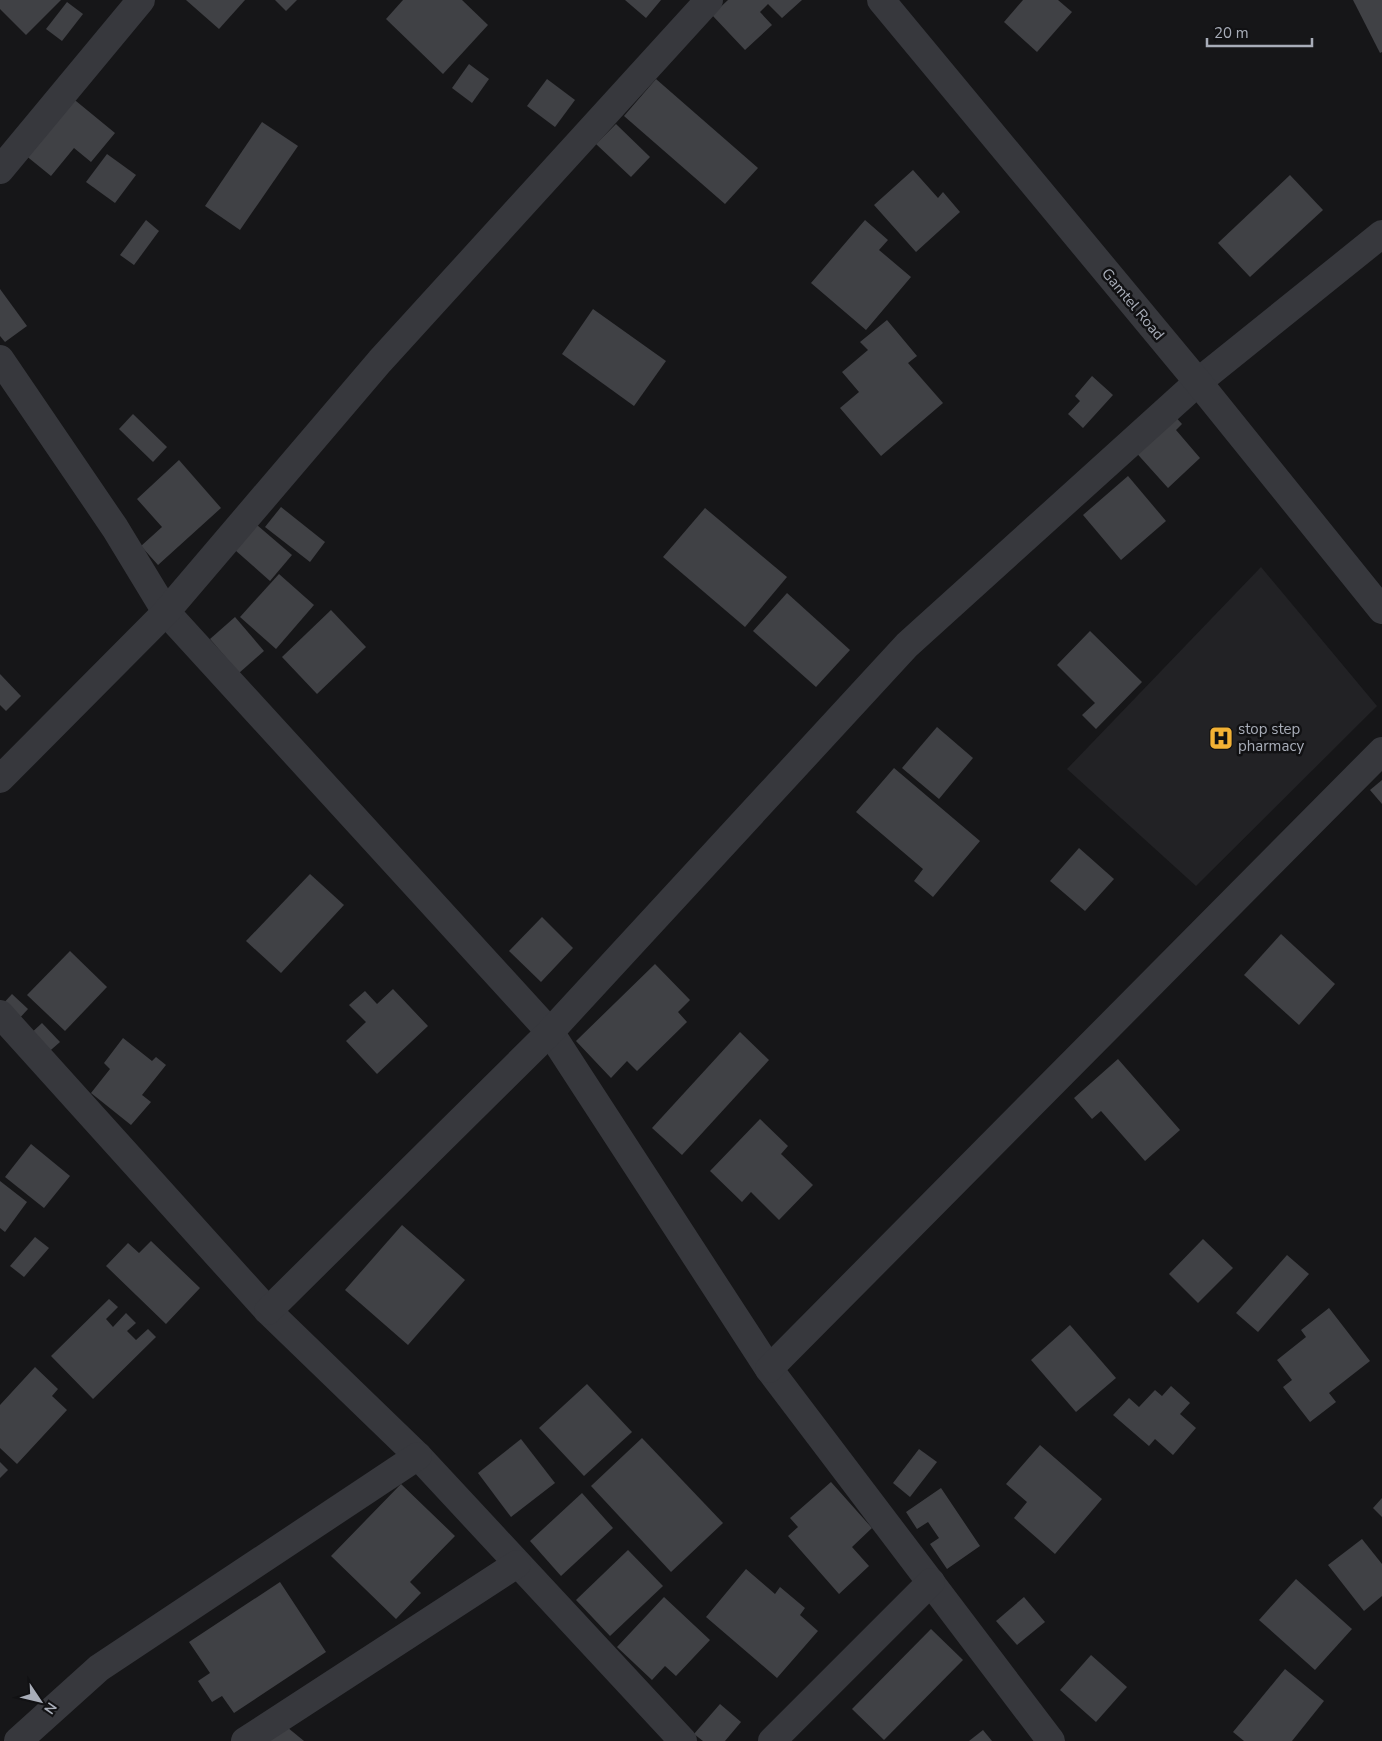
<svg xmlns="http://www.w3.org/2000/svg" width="1382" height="1741" viewBox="0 0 1382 1741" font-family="'Nunito Sans',sans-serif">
	<rect width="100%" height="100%" fill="#161618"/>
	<!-- built -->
	<polygon fill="#222225" points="1261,567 1377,706 1196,886 1067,769"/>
	<!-- building -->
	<g fill="#404145">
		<polygon points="0,0 61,0 26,35 0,9"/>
		<polygon points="186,0 245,0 219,29"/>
		<polygon points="275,0 297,0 286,11"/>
		<polygon points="403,0 462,0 488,25 443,74 386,19"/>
		<polygon points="625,0 661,0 646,18"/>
		<polygon points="728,0 802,0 782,18 768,4 760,12 772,25 745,50 712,15"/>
		<polygon points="1023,0 1058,0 1072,12 1037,52 1004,22"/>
		<polygon points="1353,0 1382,0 1382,52 1380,53"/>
		<polygon points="67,2 83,14 62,41 46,29"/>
		<polygon points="469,64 489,79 472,103 452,88"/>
		<polygon points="547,79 575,100 555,127 527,106"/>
		<polygon points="656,79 758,168 725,204 624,116"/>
		<polygon points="65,92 115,133 91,162 74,148 51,176 19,150"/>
		<polygon points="262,122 298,146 240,230 205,206"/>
		<polygon points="616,124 650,157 631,177 596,144"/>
		<polygon points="107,154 136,175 115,203 86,182"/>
		<polygon points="913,170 938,198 943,192 960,212 916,252 874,205"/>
		<polygon points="1290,175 1323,210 1250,277 1218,243"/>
		<polygon points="146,220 159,231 134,265 120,255"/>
		<polygon points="865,220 888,240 879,250 911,277 866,330 811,283"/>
		<polygon points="0,289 27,326 5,342 0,336"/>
		<polygon points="593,309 666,361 634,406 562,354"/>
		<polygon points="887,320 917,356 908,363 943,403 881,456 840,408 859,392 842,372 868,350 860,342"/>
		<polygon points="1092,376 1113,395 1083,428 1068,414 1080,401 1075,396"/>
		<polygon points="1171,412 1182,424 1176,430 1200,458 1168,488 1132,448"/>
		<polygon points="133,414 167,447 153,462 119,429"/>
		<polygon points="179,460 221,508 158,565 141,546 162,527 137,499"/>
		<polygon points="1128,476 1166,521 1121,560 1083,515"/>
		<polygon points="281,507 325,542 310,562 265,527"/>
		<polygon points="705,508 787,577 745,627 663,557"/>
		<polygon points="257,525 292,555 270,581 235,550"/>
		<polygon points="279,574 314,605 276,649 240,617"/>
		<polygon points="787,593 850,650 816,687 753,631"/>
		<polygon points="331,610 366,647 317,694 282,657"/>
		<polygon points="235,617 264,651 239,673 210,639"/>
		<polygon points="1090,631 1142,682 1096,729 1082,715 1095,703 1057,665"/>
		<polygon points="0,674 21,696 6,711 0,705"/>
		<polygon points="937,727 973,758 939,799 902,768"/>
		<polygon points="894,768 980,841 933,897 914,881 923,869 856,812"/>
		<polygon points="1382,780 1382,804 1370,790"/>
		<polygon points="1079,848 1114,879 1085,911 1050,881"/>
		<polygon points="310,874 344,905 281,973 246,941"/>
		<polygon points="542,917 573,948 541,982 509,951"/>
		<polygon points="1281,934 1335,984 1299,1025 1244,975"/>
		<polygon points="70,951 107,987 65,1031 27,995"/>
		<polygon points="655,964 690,1000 678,1012 687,1022 637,1071 627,1061 611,1078 576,1041"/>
		<polygon points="393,989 428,1026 377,1074 346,1041 366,1022 349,1005 365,991 377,1004"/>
		<polygon points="12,994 28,1009 17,1021 1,1006"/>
		<polygon points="42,1023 60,1042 44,1056 27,1037"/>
		<polygon points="740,1032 769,1060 682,1155 652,1128"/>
		<polygon points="123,1038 152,1061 156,1057 166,1065 142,1095 151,1102 131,1125 91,1093 110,1069 104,1063"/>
		<polygon points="1118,1059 1180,1130 1145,1161 1101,1111 1092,1119 1074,1098"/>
		<polygon points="760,1119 788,1146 781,1154 813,1185 779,1220 751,1192 742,1202 710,1171"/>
		<polygon points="31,1144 70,1176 44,1208 5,1177"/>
		<polygon points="0,1181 27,1202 5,1232 0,1228"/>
		<polygon points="402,1225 465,1280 408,1345 345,1290"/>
		<polygon points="35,1237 49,1248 24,1277 10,1266"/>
		<polygon points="1203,1239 1233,1268 1198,1303 1169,1274"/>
		<polygon points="151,1241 200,1288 166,1324 106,1266 128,1243 139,1253"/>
		<polygon points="1287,1255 1309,1274 1258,1332 1236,1313"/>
		<polygon points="109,1299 118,1307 106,1319 113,1327 126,1313 136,1323 127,1331 136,1340 148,1329 156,1337 93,1399 51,1356"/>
		<polygon points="1329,1308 1370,1361 1329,1393 1336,1402 1310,1422 1283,1387 1292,1380 1277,1360 1306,1337 1301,1330"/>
		<polygon points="1070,1325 1116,1378 1076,1412 1031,1360"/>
		<polygon points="35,1367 58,1389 52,1396 67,1410 17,1464 0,1448 0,1405"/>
		<polygon points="587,1384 632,1432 584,1476 539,1428"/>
		<polygon points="1171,1386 1190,1403 1180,1414 1196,1428 1173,1455 1155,1439 1149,1446 1113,1415 1129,1398 1139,1407 1155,1390 1162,1396"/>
		<polygon points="642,1438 723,1523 671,1572 591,1486"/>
		<polygon points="521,1439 555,1483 511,1517 478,1473"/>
		<polygon points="1040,1445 1102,1499 1055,1554 1014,1518 1027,1502 1006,1484"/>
		<polygon points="919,1449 937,1462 910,1497 893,1483"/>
		<polygon points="0,1462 8,1470 0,1478"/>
		<polygon points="831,1482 872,1528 852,1547 869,1566 839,1594 788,1536 798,1527 790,1518"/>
		<polygon points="401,1484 455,1536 410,1582 421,1593 396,1619 331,1556"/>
		<polygon points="941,1488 980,1546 947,1569 930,1544 939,1538 928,1522 917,1529 906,1512"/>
		<polygon points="582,1493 613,1528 561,1576 530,1541"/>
		<polygon points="1382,1498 1382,1517 1373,1508"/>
		<polygon points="1362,1539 1382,1564 1382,1596 1364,1611 1328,1565"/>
		<polygon points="628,1550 663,1586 610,1636 576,1600"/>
		<polygon points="746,1569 775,1594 780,1587 805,1608 800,1615 818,1631 777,1678 706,1617"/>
		<polygon points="1296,1579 1352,1629 1315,1670 1259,1620"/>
		<polygon points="280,1582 326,1652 234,1713 222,1696 212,1702 198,1681 210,1673 189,1642"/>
		<polygon points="664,1597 710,1640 676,1676 665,1666 652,1680 617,1647"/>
		<polygon points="1024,1597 1045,1622 1017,1645 996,1621"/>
		<polygon points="931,1629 963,1660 884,1740 852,1709"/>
		<polygon points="1091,1655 1127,1687 1096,1722 1060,1690"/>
		<polygon points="1285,1669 1324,1701 1292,1741 1244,1741 1233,1732"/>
		<polygon points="720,1704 741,1722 725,1741 703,1741 694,1734"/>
		<polygon points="282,1723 304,1741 267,1741"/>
		<polygon points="983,1730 992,1741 969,1741"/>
	</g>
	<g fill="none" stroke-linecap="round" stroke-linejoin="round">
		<!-- minor -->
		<g stroke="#37383d" stroke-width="28">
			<polyline points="0,170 141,0"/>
			<polyline points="0,359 115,528 166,612 550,1032 769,1369 1051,1741"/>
			<polyline points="0,779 166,612 380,361 709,0"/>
			<polyline points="0,1014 268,1311 418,1456 683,1741"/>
			<polyline points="268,1311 550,1032 907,645 1198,382 1382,234"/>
			<polyline points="769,1369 1382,751"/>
			<polyline points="18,1741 99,1668 418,1456"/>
			<polyline points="245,1741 517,1564"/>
			<polyline points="772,1741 931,1582"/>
		</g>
		<!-- tertiary -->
		<polyline stroke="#37383d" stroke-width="28" points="881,0 1198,382 1382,610"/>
	</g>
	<!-- icons -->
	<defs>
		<g id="hospital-square" transform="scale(1.25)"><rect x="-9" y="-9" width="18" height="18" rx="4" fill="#f2b134" stroke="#111113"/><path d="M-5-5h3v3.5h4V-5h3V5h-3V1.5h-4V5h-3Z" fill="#111"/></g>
	</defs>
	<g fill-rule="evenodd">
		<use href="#hospital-square" x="1221" y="738"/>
	</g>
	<g text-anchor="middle" stroke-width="5" stroke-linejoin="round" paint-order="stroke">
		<!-- street labels -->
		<g font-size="15" fill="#a8adb8" stroke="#111113">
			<text transform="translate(1133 304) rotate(50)" y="5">Gamtel Road</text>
		</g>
		<!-- poi labels -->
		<g font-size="15" fill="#a8adb8" stroke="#111113" text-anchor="start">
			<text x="1238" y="734">stop step<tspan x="1238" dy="17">pharmacy</tspan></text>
		</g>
	</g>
	<!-- north arrow -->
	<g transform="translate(40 1701) rotate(125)" stroke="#111113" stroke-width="4" paint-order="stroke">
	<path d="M0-4L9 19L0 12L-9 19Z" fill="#a8adb8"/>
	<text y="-8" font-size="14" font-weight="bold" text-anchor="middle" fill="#a8adb8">N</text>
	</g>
	<!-- scale -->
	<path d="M1207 38v8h105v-8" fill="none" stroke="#a8adb8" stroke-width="2.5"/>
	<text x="1214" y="38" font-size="15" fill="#a8adb8" stroke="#111113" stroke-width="4" paint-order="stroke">20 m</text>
</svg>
